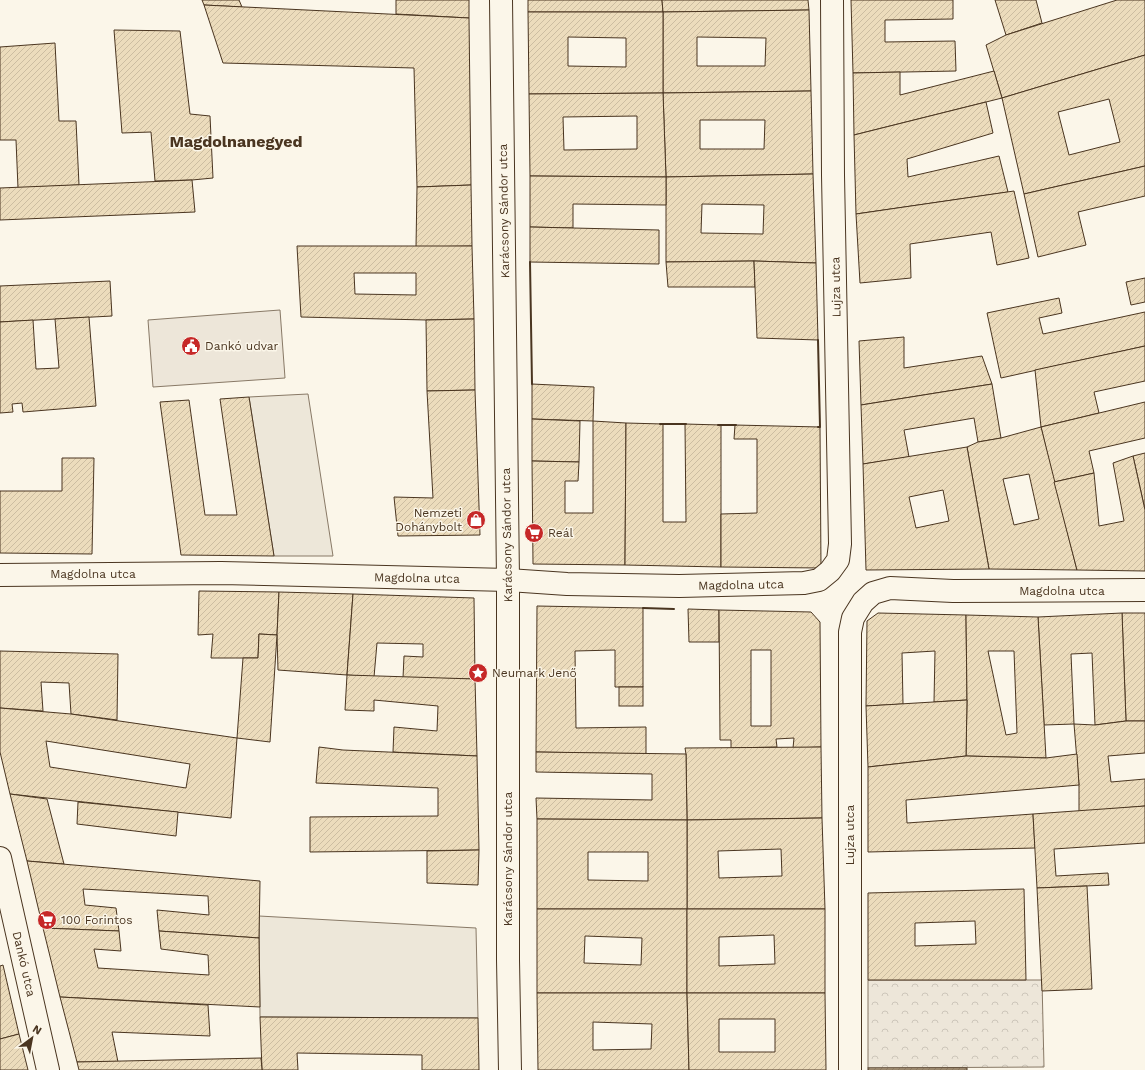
<svg xmlns="http://www.w3.org/2000/svg" width="1145" height="1070" viewBox="0 0 1145 1070" font-family="'Work Sans',sans-serif">
	<defs>
		<pattern id="park-crowns" width="20" height="18" patternUnits="userSpaceOnUse"><rect width="20" height="18" fill="#ede6d9"/><path d="M2 6a3 3 0 1 1 6 0M12 15a3 3 0 1 1 6 0" fill="none" stroke="#cdc6ba"/></pattern>
		<pattern id="building-hatch" width="6" height="6" patternUnits="userSpaceOnUse"><rect width="6" height="6" fill="#ecdcbc"/><path d="M-1 1l2-2M0 6l6-6M5 7l2-2" fill="none" stroke="#ccbda1"/></pattern>
	</defs>
	<rect width="100%" height="100%" fill="#fbf6e9"/>
	<!-- park -->
	<polygon fill="url(#park-crowns)" stroke="#887966" points="868,980 1042,980 1044,1067 868,1068"/>
	<!-- garden -->
	<polygon fill="#ede6d9" stroke="#887966" points="280,310 285,378 153,387 148,320"/>
	<!-- parking -->
	<g fill="#ede7d9" stroke="#887966">
		<polygon points="308,394 333,556 274,556 249,397"/>
		<polygon points="259,916 476,928 478,1018 260,1017"/>
	</g>
	<!-- building -->
	<g fill="url(#building-hatch)" stroke="#4a3520" fill-rule="evenodd">
		<polygon points="202,0 239,0 242,7 204,5"/>
		<polygon points="396,0 469,0 469,18 396,14"/>
		<polygon points="528,0 662,0 663,12 528,12"/>
		<polygon points="662,0 808,0 809,10 663,12"/>
		<polygon points="851,0 953,0 953,19 885,20 885,42 955,41 956,71 853,73"/>
		<polygon points="995,0 1036,0 1042,23 1006,35"/>
		<polygon points="1117,0 1145,0 1145,55 1002,98 986,45 1006,35"/>
		<polygon points="204,5 469,18 471,185 417,187 414,68 223,63"/>
		<path d="M809,10l2,81 -148,2v-81zM697,37l69,1 -1,28h-68z"/>
		<path d="M528,12h135v81l-134,1zM568,37l58,1v29l-58,-1z"/>
		<polygon points="114,30 180,31 190,114 210,116 213,178 192,180 155,181 151,132 122,133"/>
		<polygon points="55,43 59,121 76,121 79,185 18,188 16,140 0,140 0,47"/>
		<path d="M1145,55v111l-121,28 -22,-96zM1109,99l11,43 -51,13 -11,-43z"/>
		<polygon points="994,71 1002,98 854,135 853,73 900,72 900,95"/>
		<path d="M811,91l2,83 -147,3 -3,-84zM700,120h65l-1,29h-64z"/>
		<path d="M663,93l3,84 -136,-1 -1,-82zM637,116v33l-73,1 -1,-33z"/>
		<polygon points="986,102 993,133 907,159 908,177 999,156 1008,192 856,214 854,135"/>
		<polygon points="1145,166 1145,196 1078,212 1086,245 1038,257 1024,194"/>
		<path d="M813,174l3,89 -62,-2 -88,1v-85zM702,204l62,1 -1,29 -62,-1z"/>
		<polygon points="530,176 666,177 666,205 573,204 573,228 530,227"/>
		<polygon points="192,180 195,212 0,220 0,188"/>
		<polygon points="471,185 472,246 416,247 417,187"/>
		<polygon points="1014,191 1029,258 997,265 991,232 910,244 911,278 860,283 856,214"/>
		<polygon points="530,227 659,230 659,264 530,262"/>
		<path d="M297,246h175l2,73 -48,1 -125,-3zM354,273h62v22l-61,-1z"/>
		<polygon points="754,261 755,287 668,287 666,262"/>
		<polygon points="754,261 816,263 818,340 757,338"/>
		<polygon points="1145,278 1145,302 1131,305 1126,282"/>
		<polygon points="110,281 112,316 0,322 0,286"/>
		<polygon points="1059,298 1062,313 1039,318 1043,334 1145,312 1145,346 1001,378 987,313"/>
		<polygon points="89,317 96,406 23,412 22,403 12,404 13,412 0,413 0,322 33,320 36,369 59,368 55,319"/>
		<polygon points="474,319 475,390 427,391 426,320"/>
		<polygon points="904,337 904,368 982,356 992,384 861,405 859,341"/>
		<polygon points="1145,346 1145,381 1094,392 1099,413 1041,427 1035,370"/>
		<polygon points="532,384 594,387 593,421 532,419"/>
		<polygon points="992,384 1001,438 978,442 974,418 904,430 909,457 863,464 861,405"/>
		<polygon points="475,390 480,535 398,536 394,497 433,498 427,391"/>
		<polygon points="249,397 274,556 181,555 160,402 189,400 205,515 237,515 220,399"/>
		<polygon points="1145,402 1145,438 1089,451 1094,473 1054,482 1041,427"/>
		<polygon points="532,419 580,421 579,462 532,461"/>
		<polygon points="593,421 626,423 625,565 533,564 532,461 579,462 578,481 565,481 565,513 593,513"/>
		<polygon points="626,423 663,424 663,522 686,522 685,424 721,425 721,567 625,565"/>
		<polygon points="735,425 820,427 821,568 721,567 721,514 757,513 757,439 734,439"/>
		<path d="M1041,427l36,143 -88,-1 -22,-122 11,-5 23,-4zM1029,474l10,45 -25,6 -11,-46z"/>
		<path d="M967,447l22,122 -123,1 -3,-106zM943,490l6,31 -33,7 -7,-31z"/>
		<polygon points="1145,453 1145,510 1133,456"/>
		<polygon points="1133,456 1145,510 1145,571 1077,570 1054,482 1094,473 1099,526 1124,521 1113,463"/>
		<polygon points="62,458 94,458 92,554 0,553 0,491 62,491"/>
		<polygon points="199,591 279,592 277,635 259,634 258,658 211,658 213,634 198,635"/>
		<polygon points="279,592 353,594 347,675 278,670 277,635"/>
		<polygon points="353,594 474,598 475,679 403,678 404,656 423,657 423,644 377,643 374,677 347,675"/>
		<polygon points="537,606 643,608 643,687 615,687 615,650 575,651 576,728 646,727 646,754 536,752"/>
		<polygon points="688,609 719,610 719,642 689,642"/>
		<path d="M719,610l92,2 9,10 1,125 -28,1 1,-10 -18,1 1,8 -46,1v-8h-11zM751,650h20v76h-20z"/>
		<polygon points="878,613 966,615 967,700 934,702 935,651 902,653 903,704 866,706 867,621"/>
		<polygon points="1122,613 1145,613 1145,721 1126,721"/>
		<polygon points="1122,613 1126,721 1095,725 1092,653 1071,654 1074,724 1044,725 1038,617"/>
		<path d="M966,615l72,2 8,141 -80,-2 1,-56zM988,651h26l3,82 -11,2z"/>
		<polygon points="259,634 277,635 270,742 237,738 243,658 258,658"/>
		<polygon points="0,651 118,654 117,720 71,714 69,683 41,682 43,711 0,708"/>
		<polygon points="347,675 475,679 477,756 393,752 394,727 437,731 438,706 374,700 374,711 345,710"/>
		<rect x="619" y="687" width="24" height="19"/>
		<polygon points="967,700 966,756 868,767 866,706"/>
		<path d="M0,708l71,6 166,24 -6,80 -221,-24 -10,-42zM46,741l144,23 -4,24 -136,-21z"/>
		<polygon points="1126,721 1145,721 1145,753 1108,756 1111,782 1145,779 1145,806 1079,812 1079,785 1074,724 1095,725"/>
		<polygon points="319,747 343,750 477,756 479,850 310,852 310,817 438,816 438,788 316,783"/>
		<polygon points="821,747 822,818 687,820 686,754 685,748"/>
		<polygon points="536,752 686,754 687,820 537,819 536,798 652,800 652,774 536,772"/>
		<polygon points="1077,754 1079,785 906,800 907,823 1033,814 1035,848 868,852 868,767 966,756 1046,758"/>
		<polygon points="10,794 47,799 64,864 27,861"/>
		<polygon points="78,802 178,812 176,836 77,824"/>
		<polygon points="1145,806 1145,843 1054,849 1056,876 1108,873 1109,885 1037,888 1033,814"/>
		<path d="M822,818l3,91h-138v-89zM781,849l1,27 -63,2 -1,-27z"/>
		<path d="M537,819l150,1v89h-150zM588,852h60v29l-60,-1z"/>
		<polygon points="479,850 478,885 427,883 427,851"/>
		<polygon points="27,861 260,881 259,938 159,931 157,910 209,915 208,896 83,889 85,905 116,908 119,931 43,928"/>
		<polygon points="1087,886 1092,989 1042,991 1037,888"/>
		<path d="M1024,889l2,91h-158v-87zM975,921l1,23 -61,2v-23z"/>
		<path d="M537,909h150v84h-150zM585,936l57,2 -1,27 -57,-2z"/>
		<path d="M687,909h138v84h-138zM774,935l1,29 -56,2v-29z"/>
		<polygon points="43,928 119,931 121,951 94,949 98,968 209,975 208,955 161,949 159,931 259,938 260,1007 60,997"/>
		<polygon points="3,965 19,1034 0,1039 0,966"/>
		<path d="M537,993h150l2,77h-151zM593,1022l59,2 -1,25 -58,1z"/>
		<path d="M687,993h138l1,77h-137zM719,1019h56v33h-56z"/>
		<polygon points="60,997 208,1005 210,1036 112,1032 118,1062 77,1062"/>
		<polygon points="260,1017 478,1018 479,1070 422,1070 422,1055 297,1053 298,1070 262,1070"/>
		<polygon points="19,1034 28,1070 0,1070 0,1039"/>
		<polygon points="261,1058 262,1070 79,1070 77,1062"/>
		<rect x="868" y="1068" width="99" height="2"/>
	</g>
	<g fill="none" stroke-linecap="round" stroke-linejoin="round">
		<!-- minor casing -->
		<g stroke="#4a3520" stroke-width="24">
			<g id="minor">
				<polyline points="501,0 508,580 508,960 510,1070"/>
				<polyline points="0,575 221,573 508,580 567,584 679,586 804,583 819,580 830,571 838,560 840,544 833,175 832,0"/>
				<polyline points="0,858 48,1070"/>
				<polyline points="850,1070 850,632 853,618 863,602 873,593 890,588 953,591 1145,590"/>
			</g>
		</g>
		<!-- minor -->
		<use href="#minor" stroke="#fbf6e9" stroke-width="22"/>
		<!-- wall -->
		<g stroke="#4a3520" stroke-width="2">
			<polyline points="530,262 532,384"/>
			<polyline points="818,340 820,427 818,427"/>
			<polyline points="660,424 686,424"/>
			<polyline points="718,425 736,425"/>
			<polyline points="643,608 674,609"/>
		</g>
	</g>
	<!-- icons -->
	<defs>
		<g id="civic-disc" transform="scale(1)"><circle r="9.5" fill="#c62828" stroke="#fbf6e9"/><path d="M-.6-6.5H3V-4.5H.6V-3L4-1V1h2V6H-6V1h2V-1L-.6-3ZM-1.2 2.5V6h2.4V2.5Z" fill="#fff"/></g>
		<g id="shop-disc" transform="scale(1)"><circle r="9.5" fill="#c62828" stroke="#fbf6e9"/><path d="M-5-2.5h2.3a2.7 3.5 0 0 1 5.4 0H5L5.5 6h-11ZM-1.5-2.5h3a1.5 2.3 0 0 0-3 0Z" fill="#fff"/></g>
		<g id="supermarket-disc" transform="scale(1)"><circle r="9.5" fill="#c62828" stroke="#fbf6e9"/><path d="M-6-5.5h2.5l.6 2H6L4.5 2H-2.5L-4.4-4H-6ZM-1.5 3.2a1.3 1.3 0 1 0 .1 0ZM3 3.2a1.3 1.3 0 1 0 .1 0Z" fill="#fff"/></g>
		<g id="sight-disc" transform="scale(1)"><circle r="9.5" fill="#c62828" stroke="#fbf6e9"/><path d="M0-6L1.8-2.2L6-1.7L2.9 1.2L3.7 5.4L0 3.3L-3.7 5.4L-2.9 1.2L-6-1.7L-1.8-2.2Z" fill="#fff"/></g>
	</defs>
	<g fill-rule="evenodd">
		<use href="#civic-disc" x="191" y="346"/>
		<use href="#shop-disc" x="476" y="520"/>
		<use href="#supermarket-disc" x="534" y="533"/>
		<use href="#sight-disc" x="478" y="673"/>
		<use href="#supermarket-disc" x="47" y="920"/>
	</g>
	<g text-anchor="middle" stroke-width="3" stroke-linejoin="round" paint-order="stroke">
		<!-- street labels -->
		<g font-size="12" fill="#4a3520" stroke="#fbf6e9">
			<text transform="translate(504 211) rotate(-91)" y="4">Karácsony Sándor utca</text>
			<text transform="translate(836 287) rotate(-91)" y="4">Lujza utca</text>
			<text transform="translate(507 535) rotate(-91)" y="4">Karácsony Sándor utca</text>
			<text x="93" y="578">Magdolna utca</text>
			<text transform="translate(417 578) rotate(1)" y="4">Magdolna utca</text>
			<text transform="translate(741 585) rotate(-1)" y="4">Magdolna utca</text>
			<text x="1062" y="595">Magdolna utca</text>
			<text transform="translate(850 835) rotate(-90)" y="4">Lujza utca</text>
			<text transform="translate(508 859) rotate(-90)" y="4">Karácsony Sándor utca</text>
			<text transform="translate(24 964) rotate(77)" y="4">Dankó utca</text>
		</g>
		<!-- poi labels -->
		<g font-size="12" fill="#4a3520" stroke="#fbf6e9" text-anchor="start">
			<text x="205" y="350">Dankó udvar</text>
			<text x="462" y="517" text-anchor="end">Nemzeti<tspan x="462" dy="14">Dohánybolt</tspan></text>
			<text x="548" y="537">Reál</text>
			<text x="492" y="677">Neumark Jenő</text>
			<text x="61" y="924">100 Forintos</text>
		</g>
		<!-- district labels -->
		<g font-size="16" font-weight="bold" fill="#4a3520" stroke="#fbf6e9">
			<text x="236" y="147">Magdolnanegyed</text>
		</g>
	</g>
	<!-- north arrow -->
	<g transform="translate(32 1038) rotate(32)" stroke="#fbf6e9" stroke-width="3" paint-order="stroke">
	<path d="M0-3L7 15L0 10L-7 15Z" fill="#4a3520"/>
	<text y="-6" font-size="11" font-weight="bold" text-anchor="middle" fill="#4a3520">N</text>
	</g>
</svg>
